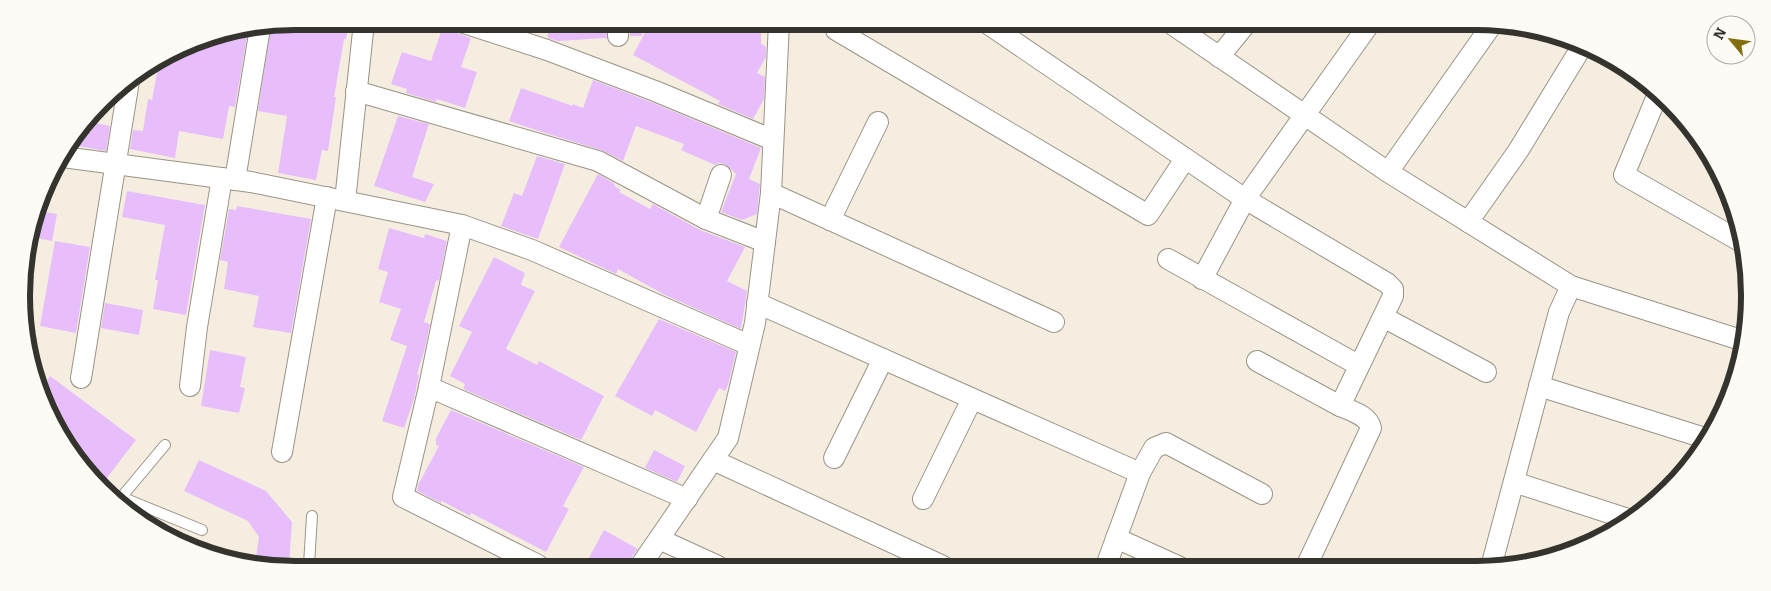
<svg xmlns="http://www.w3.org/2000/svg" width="1771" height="591" viewBox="0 0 1771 591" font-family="Bitter,serif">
	<rect width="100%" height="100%" fill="#f5eee0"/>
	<!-- building -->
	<g fill="#e7befb">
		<polygon points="296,21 349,21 346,39 344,39 334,97 336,97 328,151 322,150 316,180 278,173 287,116 258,111 271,26"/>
		<polygon points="547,22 606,23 607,38 558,41 548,38"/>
		<polygon points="444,23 449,24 452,30 457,33 471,38 461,67 477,72 465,108 437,99 436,102 406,93 407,89 391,84 402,52 431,61"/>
		<rect x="630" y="23" width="12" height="13"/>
		<polygon points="650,23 761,23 761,44 766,47 766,57 757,73 765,77 764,99 753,119 718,104 720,101 633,55"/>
		<polygon points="248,31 235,107 229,106 223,139 179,131 175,158 130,149 133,130 143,131 148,99 152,100 159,62 191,42"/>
		<polygon points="593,80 651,102 761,148 749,179 760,184 757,214 742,220 721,212 736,174 725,164 719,163 715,165 681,150 684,144 636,126 623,161 601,150 545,133 509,121 521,88 573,106 573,104 583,108"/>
		<polygon points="398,116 429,124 412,177 434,184 425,202 374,186"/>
		<polygon points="90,122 110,126 106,151 72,145"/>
		<polygon points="537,156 565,164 538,239 501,226 514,193 522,196"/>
		<polygon points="598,174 615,184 614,186 621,190 619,192 650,209 653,204 700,230 745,247 727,281 747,291 741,329 665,295 618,269 616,274 559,247"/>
		<polygon points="127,191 205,205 186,315 153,309 158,280 155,280 165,225 122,217"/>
		<polygon points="237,206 311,219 291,333 253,327 259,296 224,289 228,262 220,260 229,209 236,210"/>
		<polygon points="39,211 57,214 52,241 31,237"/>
		<polygon points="389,228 424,238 425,234 447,241 439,280 436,281 424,322 430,324 424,352 417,374 419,375 414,399 404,428 382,421 407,346 390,340 401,309 379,302 388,272 378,269"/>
		<polygon points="55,241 90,247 76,333 40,326"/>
		<polygon points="494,257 525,273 521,285 535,291 506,349 537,365 539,361 604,396 581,440 463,389 465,384 450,376 472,332 459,326"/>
		<polygon points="105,303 143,310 139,335 101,328"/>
		<polygon points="659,319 736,352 728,385 725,391 719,388 696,432 655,410 652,416 615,396"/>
		<polygon points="210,350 246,357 240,387 245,388 239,413 201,406"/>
		<polygon points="50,376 136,440 103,483 68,448 41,389"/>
		<polygon points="451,410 584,467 563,506 569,509 546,552 471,513 470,516 442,501 441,503 417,491 418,485 439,446 436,445 436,438"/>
		<polygon points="654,450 685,466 677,482 645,468"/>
		<polygon points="199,460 266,491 292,522 289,565 255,564 259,537 248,521 184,491"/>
		<polygon points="604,530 638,549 631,558 629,565 585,565"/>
	</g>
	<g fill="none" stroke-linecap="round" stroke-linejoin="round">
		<!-- service casing -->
		<g stroke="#9a9487" stroke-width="12">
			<g id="service">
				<polyline points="121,497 202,530"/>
				<polyline points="119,500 165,445"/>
				<polyline points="309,565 312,516"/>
			</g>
		</g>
		<!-- minor casing -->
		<g stroke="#9a9487" stroke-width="22">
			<g id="minor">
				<polyline points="461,22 547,50 655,91 773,140"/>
				<polyline points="988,24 1245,199 1368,26"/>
				<polyline points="1173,25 1388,172"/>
				<polyline points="1491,26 1388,172 1571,286 1744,341"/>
				<polyline points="836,30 1148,215 1185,159"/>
				<polyline points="618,36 618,23"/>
				<polyline points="1219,57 1245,25"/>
				<polyline points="356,91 598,161 706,219 765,242"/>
				<polyline points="1657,96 1624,175 1745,244"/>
				<polyline points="63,157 251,182 462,225 532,250 749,345"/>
				<polyline points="235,180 260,28"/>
				<polyline points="771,193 1054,322"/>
				<polyline points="345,201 364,22"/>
				<polyline points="706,219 721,175"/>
				<polyline points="830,220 878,122"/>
				<polyline points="1468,222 1518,151 1581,48"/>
				<polyline points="462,225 429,387 403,497 538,565"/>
				<polyline points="1168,259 1358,365"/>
				<path d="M1202,279l43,-80 142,84 6,6v7l-53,110c11,5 28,9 31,22l-65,139"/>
				<polyline points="757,303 1140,473"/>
				<polyline points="1383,317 1486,372"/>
				<polyline points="1257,361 1340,406"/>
				<polyline points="81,378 129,81"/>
				<polyline points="190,386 197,327 222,178"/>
				<polyline points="1539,386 1708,439"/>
				<polyline points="429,387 687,499"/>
				<polyline points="282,452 327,197"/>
				<polyline points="834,458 883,359"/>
				<polyline points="713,460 943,566"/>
				<polyline points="1514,482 1628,519"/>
				<polyline points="923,499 972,399"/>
				<polyline points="1116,538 1180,567"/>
				<polyline points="659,539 718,566"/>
				<polyline points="641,565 728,438 755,323 771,193 779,23"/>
				<polyline points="1106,566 1140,473 1154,448 1166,443 1262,494"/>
				<polyline points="1491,567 1559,312 1571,286"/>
			</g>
		</g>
		<!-- service -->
		<use href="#service" stroke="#fff" stroke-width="10"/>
		<!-- minor -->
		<use href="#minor" stroke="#fff" stroke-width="20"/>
	</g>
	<!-- crop -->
	<path d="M0 0H1771V591H0ZM295 30H1476A265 265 0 0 1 1741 295V296A265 265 0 0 1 1476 561H295A265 265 0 0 1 30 296V295A265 265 0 0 1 295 30Z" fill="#fefbf6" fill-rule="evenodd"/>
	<path fill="none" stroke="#35332d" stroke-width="6" d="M295 30H1476A265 265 0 0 1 1741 295V296A265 265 0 0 1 1476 561H295A265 265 0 0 1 30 296V295A265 265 0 0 1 295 30Z"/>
	<!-- north arrow -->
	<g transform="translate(1731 40) rotate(299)"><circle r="24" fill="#fefbf6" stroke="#aeaba6"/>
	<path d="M0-4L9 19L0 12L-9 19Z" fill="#836e0d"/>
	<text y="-8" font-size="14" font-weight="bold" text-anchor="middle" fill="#35332d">N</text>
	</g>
</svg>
